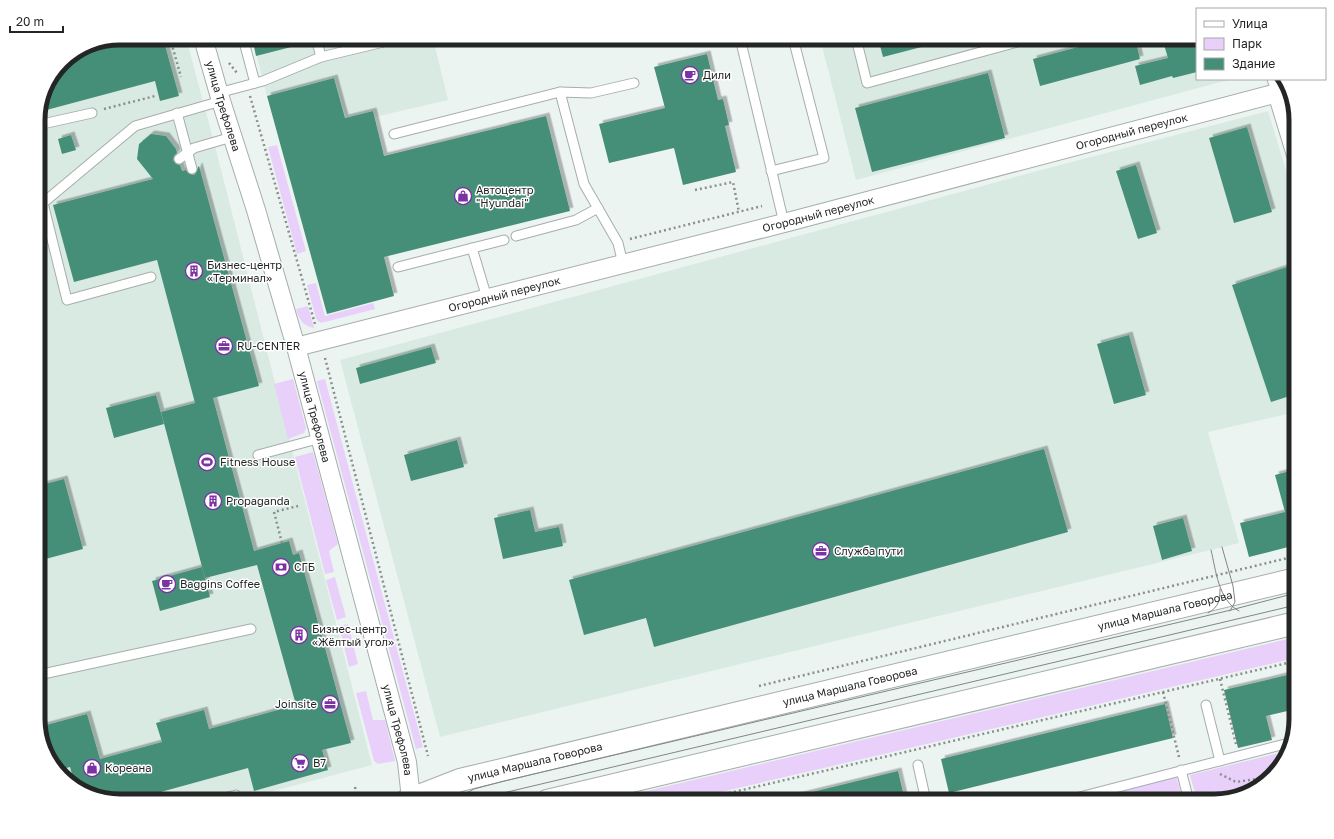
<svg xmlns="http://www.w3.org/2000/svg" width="1334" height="839" viewBox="0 0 1334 839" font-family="'Golos Text',sans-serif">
	<defs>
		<filter id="shadow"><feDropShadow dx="3.5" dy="-3.5" stdDeviation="0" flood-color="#0004"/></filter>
	</defs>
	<rect width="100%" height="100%" fill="#ecf4f1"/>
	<!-- built -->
	<g fill="#d9eae3">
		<polygon points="120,38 186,38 214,142 372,765 236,801 120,801 75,787 49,760 38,724 38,115 46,84 62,62 89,44"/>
		<polygon points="252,38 433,38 448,100 375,117 374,111 346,117 334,78 267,96"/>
		<polygon points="820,38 1197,38 1197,79 1232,79 856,180"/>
		<polygon points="1268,111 1296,203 1296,412 1208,432 1239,543 440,737 340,360 1056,166"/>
	</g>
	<!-- green -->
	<g fill="#e8d0fa">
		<polygon points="277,145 306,251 297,254 268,147"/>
		<polygon points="316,283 325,316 373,303 375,309 321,323 318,321 316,318 307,285"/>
		<path d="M308,306l6,22c-11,-2 -15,-8 -18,-19z"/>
		<polygon points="293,379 306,428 304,433 288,439 274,384"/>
		<polygon points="325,379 423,747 416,749 317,381"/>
		<polygon points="313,452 338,544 329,551 334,572 325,574 295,457"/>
		<polygon points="335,577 346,617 337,620 326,580"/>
		<polygon points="348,624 358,664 349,667 339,626"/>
		<polygon points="1296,637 1296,658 682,801 605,801"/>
		<polygon points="366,691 373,720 385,720 395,761 378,764 374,761 356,693"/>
		<polygon points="1287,751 1282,764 1255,790 1242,794 1241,791 1197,800 1190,775"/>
		<polygon points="1176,776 1183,801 1081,801"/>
	</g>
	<!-- building -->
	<g fill="#458f78" filter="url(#shadow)">
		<polygon points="120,38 163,38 179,96 160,101 155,81 39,112 46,84 62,62 89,44"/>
		<polygon points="252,38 306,38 307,43 256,56"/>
		<polygon points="878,38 937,38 937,43 883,57"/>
		<polygon points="1112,38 1135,38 1140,59 1040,86 1033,59"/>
		<polygon points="1162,38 1197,38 1197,72 1173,78 1172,76 1140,85 1135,66 1168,58"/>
		<polygon points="707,54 718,100 723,99 729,125 725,126 736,172 683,185 674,148 609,163 599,124 665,108 654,67"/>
		<polygon points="988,73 1005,138 872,172 855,108"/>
		<polygon points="334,78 345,118 373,111 384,156 546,116 570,211 384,257 394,296 327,314 267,96"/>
		<polygon points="1247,127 1272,212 1234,223 1209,138"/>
		<polygon points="151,134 166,136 176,149 177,153 174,156 173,160 176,164 180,165 182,171 186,170 188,173 194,175 196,173 198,167 199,166 259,386 213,398 254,551 289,541 293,555 299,553 351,743 322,750 328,770 254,791 248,768 128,801 120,801 76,788 70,767 59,770 49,760 39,727 87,714 100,759 162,742 156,723 204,710 209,729 296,705 257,565 205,578 161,412 195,403 157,260 74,282 53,205 153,179 137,159 139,144"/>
		<polygon points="71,135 76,150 62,154 58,139"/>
		<polygon points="1136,165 1157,233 1138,239 1116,171"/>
		<polygon points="1287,267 1296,295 1296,394 1271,402 1232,285"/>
		<polygon points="1129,335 1146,395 1114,404 1097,344"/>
		<polygon points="431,347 436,363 360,384 356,368"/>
		<polygon points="156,395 164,424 114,438 106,408"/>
		<polygon points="457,440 464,467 411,481 404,455"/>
		<polygon points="1044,449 1068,532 654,647 646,618 584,635 569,580"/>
		<polygon points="1290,471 1296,496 1296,545 1249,557 1240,523 1285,512 1275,475"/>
		<polygon points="64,479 83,549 38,561 38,486"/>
		<polygon points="530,510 535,532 559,527 563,546 503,559 494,518"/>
		<polygon points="1183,518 1192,551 1162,560 1153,526"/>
		<polygon points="202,567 210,597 160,611 152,581"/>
		<polygon points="1296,673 1296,709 1266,716 1272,740 1238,748 1224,690"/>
		<polygon points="1165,704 1173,738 949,793 941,759"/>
		<polygon points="898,771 905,801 797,801 796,796"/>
	</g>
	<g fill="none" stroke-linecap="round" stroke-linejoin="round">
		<!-- service casing -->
		<g stroke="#a6aeab" stroke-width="11">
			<g id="service">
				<polyline points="243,38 255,83"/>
				<polyline points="316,38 321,57"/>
				<polyline points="740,38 784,223"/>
				<polyline points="856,38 867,83 1032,38"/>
				<polyline points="1272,79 1277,93"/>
				<polyline points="560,92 584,184 618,243 623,264"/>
				<polyline points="218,93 263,81 321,57 400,38"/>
				<polyline points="177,113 192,169"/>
				<polyline points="38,125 92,113"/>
				<polyline points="394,134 560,92 591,93 634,83"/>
				<polyline points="179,159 194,148 232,137"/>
				<polyline points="771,171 824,158 793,38"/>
				<polyline points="516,236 576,220 598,208"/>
				<polyline points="472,248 487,298"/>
				<polyline points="398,267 504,240"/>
				<polyline points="151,277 67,300 43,203 135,126 221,101"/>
				<polyline points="258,455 321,438"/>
				<polyline points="38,675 251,629"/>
				<polyline points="1206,705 1220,761"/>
				<polyline points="918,765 926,801"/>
				<polyline points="1181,770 1189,801"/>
				<polyline points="212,801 236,795 241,801"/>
				<polyline points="1064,801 1289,743"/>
			</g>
		</g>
		<!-- minor casing -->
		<g stroke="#a6aeab" stroke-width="20">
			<g id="minor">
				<path id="s1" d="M203,38l18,63 35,109 40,137 111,415 4,37"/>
				<path id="s2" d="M296,347l488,-124 493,-130 19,62"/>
			</g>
		</g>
		<!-- secondary casing -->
		<g stroke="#a6aeab" stroke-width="24">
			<g id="secondary">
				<path id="s3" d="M406,801l54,-21 836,-201"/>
				<polyline points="547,801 1296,623"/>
			</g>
		</g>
		<!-- path -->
		<g stroke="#8a8f8d" stroke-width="2.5" stroke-dasharray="2 3" stroke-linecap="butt">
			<polyline points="170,38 181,77"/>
			<polyline points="229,63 237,73"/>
			<polyline points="250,96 315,324"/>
			<polyline points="104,109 155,96"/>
			<polyline points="695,190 733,182 739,212"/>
			<polyline points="630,239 762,206"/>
			<polyline points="325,358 428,756"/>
			<polyline points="282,543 274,512 298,506"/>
			<polyline points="1220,679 1236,744"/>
			<polyline points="759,686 1296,556"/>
			<polyline points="1163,692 1179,757"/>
			<polyline points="1220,774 1236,782 1269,777"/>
			<polyline points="355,787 358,801"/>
			<polyline points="695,801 1296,661"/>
		</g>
		<!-- service -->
		<use href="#service" stroke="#fff" stroke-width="9"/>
		<!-- minor -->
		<use href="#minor" stroke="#fff" stroke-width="18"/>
		<!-- secondary -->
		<use href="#secondary" stroke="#fff" stroke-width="22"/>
		<!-- tram -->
		<g stroke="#818684" stroke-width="1">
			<polyline points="1222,547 1233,586 1235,602 1230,611"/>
			<path d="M1211,550c5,20 7,50 28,61"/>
			<path d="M1208,613c11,-6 12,-13 12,-24"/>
			<polyline points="451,801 474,789 504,781 1231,610 1296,593"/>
			<polyline points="476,801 499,794 1296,605"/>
		</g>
	</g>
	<!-- icons -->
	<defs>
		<g id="cafe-ring" transform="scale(0.9)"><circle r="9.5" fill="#fff" stroke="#7a32a4" stroke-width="1.5"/><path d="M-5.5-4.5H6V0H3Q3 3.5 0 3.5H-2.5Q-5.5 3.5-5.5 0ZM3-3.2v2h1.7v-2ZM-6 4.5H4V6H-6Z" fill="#7a32a4"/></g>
		<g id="shop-ring" transform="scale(0.9)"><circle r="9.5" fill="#fff" stroke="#7a32a4" stroke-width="1.5"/><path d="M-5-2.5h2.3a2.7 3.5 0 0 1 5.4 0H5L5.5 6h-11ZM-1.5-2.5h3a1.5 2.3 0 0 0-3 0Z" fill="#7a32a4"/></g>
		<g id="building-ring" transform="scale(0.9)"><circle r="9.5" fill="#fff" stroke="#7a32a4" stroke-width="1.5"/><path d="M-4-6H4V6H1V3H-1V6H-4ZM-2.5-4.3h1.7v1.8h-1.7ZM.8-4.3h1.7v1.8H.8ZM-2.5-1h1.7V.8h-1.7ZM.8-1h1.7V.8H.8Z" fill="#7a32a4"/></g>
		<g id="office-ring" transform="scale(0.9)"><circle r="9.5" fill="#fff" stroke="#7a32a4" stroke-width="1.5"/><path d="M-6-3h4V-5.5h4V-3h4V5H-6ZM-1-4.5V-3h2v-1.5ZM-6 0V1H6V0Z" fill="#7a32a4"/></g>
		<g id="stadium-ring" transform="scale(0.9)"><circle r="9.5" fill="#fff" stroke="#7a32a4" stroke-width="1.5"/><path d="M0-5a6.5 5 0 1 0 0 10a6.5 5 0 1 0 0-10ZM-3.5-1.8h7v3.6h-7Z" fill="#7a32a4"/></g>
		<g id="bank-ring" transform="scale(0.9)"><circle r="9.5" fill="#fff" stroke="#7a32a4" stroke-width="1.5"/><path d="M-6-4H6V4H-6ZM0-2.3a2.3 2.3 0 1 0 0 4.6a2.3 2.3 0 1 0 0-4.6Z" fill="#7a32a4"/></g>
		<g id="supermarket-ring" transform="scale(0.9)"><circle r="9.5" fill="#fff" stroke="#7a32a4" stroke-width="1.5"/><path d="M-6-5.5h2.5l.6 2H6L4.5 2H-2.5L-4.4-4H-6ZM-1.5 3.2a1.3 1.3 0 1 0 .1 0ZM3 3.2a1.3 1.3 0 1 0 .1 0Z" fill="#7a32a4"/></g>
	</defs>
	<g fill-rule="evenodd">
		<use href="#cafe-ring" x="690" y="75"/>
		<use href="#shop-ring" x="463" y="196"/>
		<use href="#building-ring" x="194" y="271"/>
		<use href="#office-ring" x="224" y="346"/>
		<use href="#stadium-ring" x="207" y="462"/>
		<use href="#building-ring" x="213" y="501"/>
		<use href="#office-ring" x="821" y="551"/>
		<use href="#bank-ring" x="281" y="567"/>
		<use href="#cafe-ring" x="167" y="584"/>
		<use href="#building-ring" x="299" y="635"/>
		<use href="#office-ring" x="330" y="704"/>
		<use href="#supermarket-ring" x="300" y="763"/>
		<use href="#shop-ring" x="92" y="768"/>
	</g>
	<g text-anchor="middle" stroke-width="3" stroke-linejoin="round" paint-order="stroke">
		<!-- poi labels -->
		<g font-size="11" fill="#232624" stroke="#fff" text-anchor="start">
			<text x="703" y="79">Дили</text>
			<text x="476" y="194">Автоцентр<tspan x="476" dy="13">"Hyundai"</tspan></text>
			<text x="207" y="269">Бизнес-центр<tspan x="207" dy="13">«Терминал»</tspan></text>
			<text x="237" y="350">RU-CENTER</text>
			<text x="220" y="466">Fitness House</text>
			<text x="226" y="505">Propaganda</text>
			<text x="834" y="555">Служба пути</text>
			<text x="294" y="571">СГБ</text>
			<text x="180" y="588">Baggins Coffee</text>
			<text x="312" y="633">Бизнес-центр<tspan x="312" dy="13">«Жёлтый угол»</tspan></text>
			<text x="317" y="708" text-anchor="end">Joinsite</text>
			<text x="313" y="767">В7</text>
			<text x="105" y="772">Кореана</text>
		</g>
		<!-- street labels -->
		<g font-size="11" fill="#232624" stroke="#fff">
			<text dy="4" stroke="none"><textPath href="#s1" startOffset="71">улица Трефолева</textPath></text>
			<text dy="4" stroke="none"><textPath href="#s2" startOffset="863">Огородный переулок</textPath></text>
			<text dy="4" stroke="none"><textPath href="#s2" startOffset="539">Огородный переулок</textPath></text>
			<text dy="4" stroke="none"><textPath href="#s2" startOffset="215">Огородный переулок</textPath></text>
			<text dy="4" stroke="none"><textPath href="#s1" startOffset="395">улица Трефолева</textPath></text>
			<text dy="4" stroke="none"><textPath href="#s3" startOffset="783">улица Маршала Говорова</textPath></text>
			<text dy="4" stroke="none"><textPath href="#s3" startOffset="459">улица Маршала Говорова</textPath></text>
			<text dy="4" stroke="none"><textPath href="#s1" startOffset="719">улица Трефолева</textPath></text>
			<text dy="4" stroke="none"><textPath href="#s3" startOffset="135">улица Маршала Говорова</textPath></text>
		</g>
	</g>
	<!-- crop -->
	<path d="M0 0H1334V839H0ZM120 45H1214A75 75 0 0 1 1289 120V719A75 75 0 0 1 1214 794H120A75 75 0 0 1 45 719V120A75 75 0 0 1 120 45Z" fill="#fff" fill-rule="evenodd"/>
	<path fill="none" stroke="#232624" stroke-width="5" d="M120 45H1214A75 75 0 0 1 1289 120V719A75 75 0 0 1 1214 794H120A75 75 0 0 1 45 719V120A75 75 0 0 1 120 45Z"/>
	<!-- legend -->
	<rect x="1196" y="8" width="130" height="72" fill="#ffffff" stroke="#a7a8a7"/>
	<rect x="1204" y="21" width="20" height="6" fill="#ffffff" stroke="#a7a8a7"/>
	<text x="1232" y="28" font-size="12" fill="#232624">Улица</text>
	<rect x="1204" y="38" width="20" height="12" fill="#e8d0fa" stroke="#a7a8a7"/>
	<text x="1232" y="48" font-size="12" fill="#232624">Парк</text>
	<rect x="1204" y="58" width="20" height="12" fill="#458f78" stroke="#a7a8a7"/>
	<text x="1232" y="68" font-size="12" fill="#232624">Здание</text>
	<!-- scale -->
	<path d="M10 26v6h53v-6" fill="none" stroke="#232624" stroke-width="2"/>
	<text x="16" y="26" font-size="12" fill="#232624" stroke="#ffffff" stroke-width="3" paint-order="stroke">20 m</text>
</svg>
